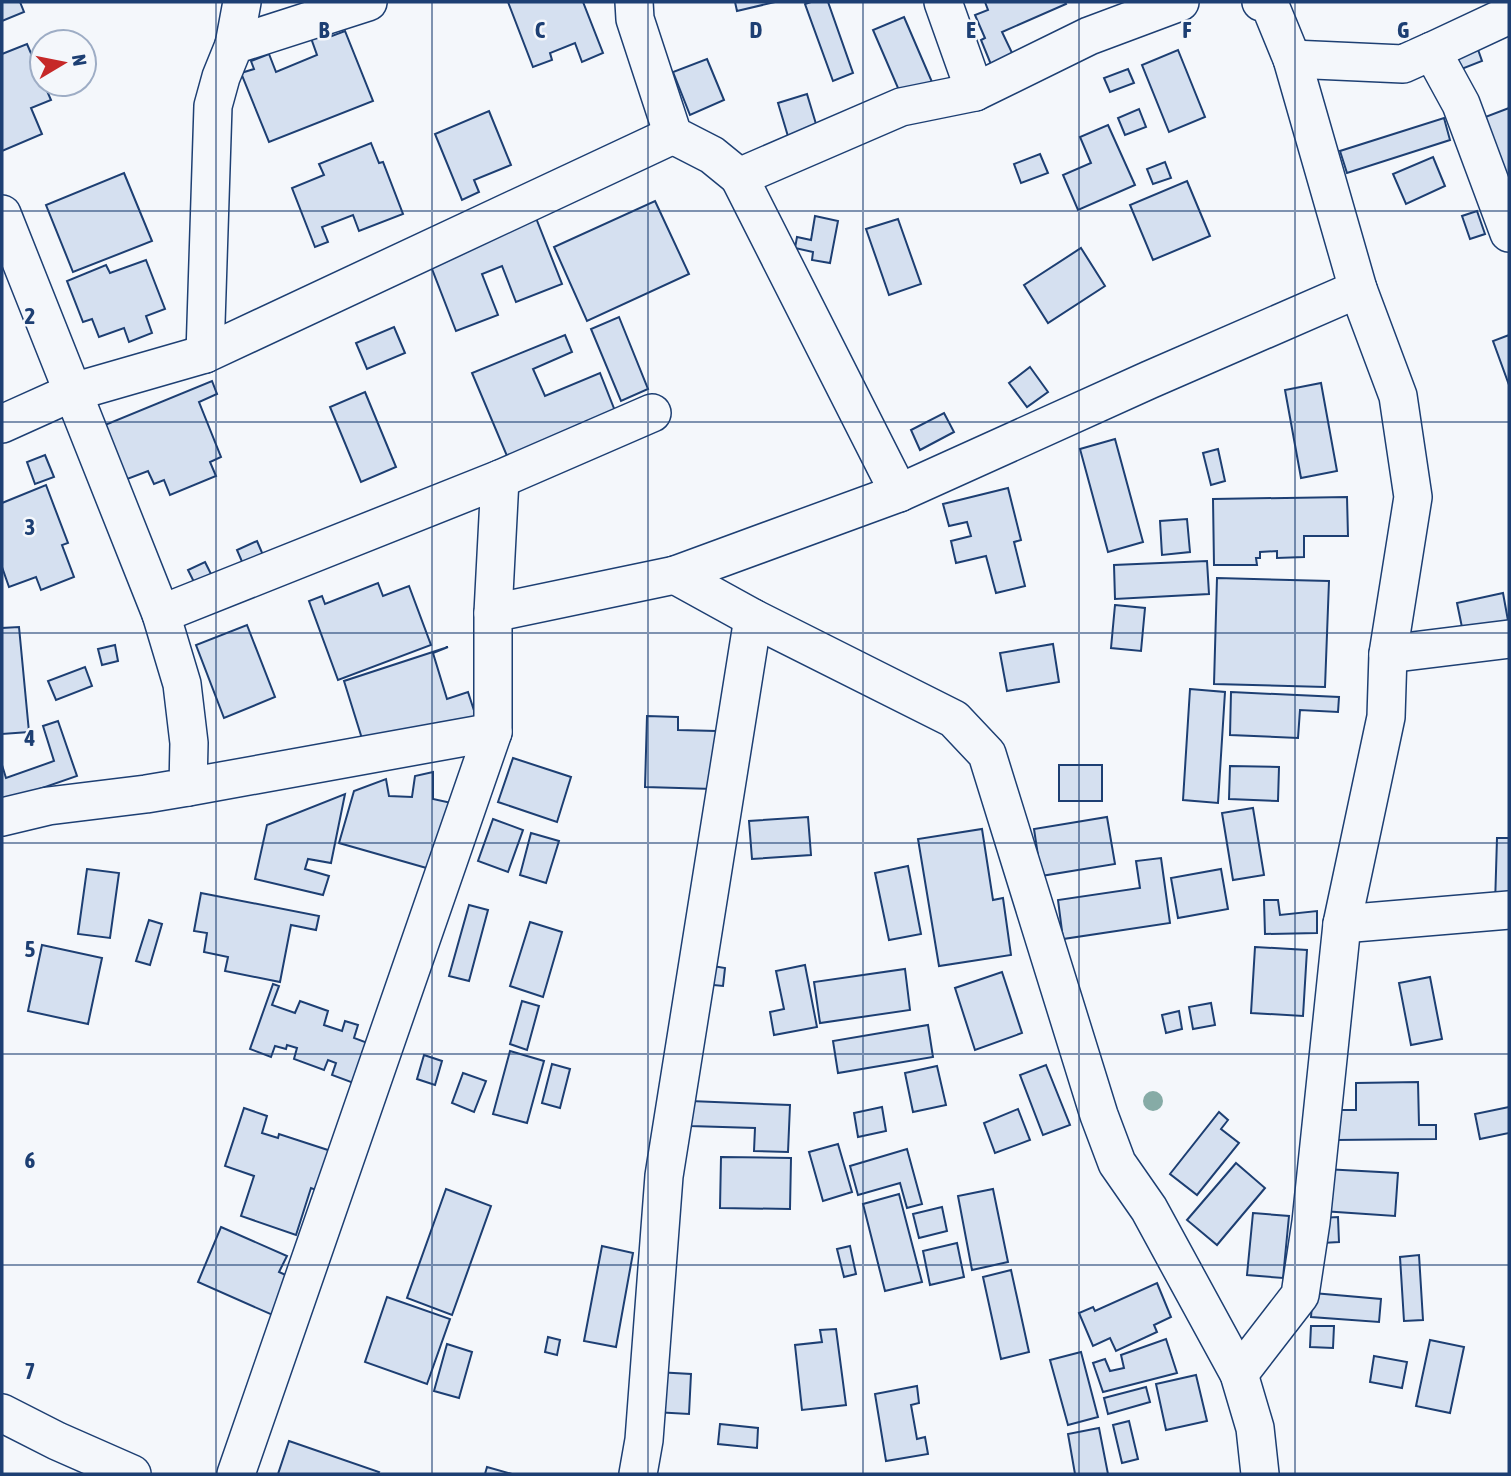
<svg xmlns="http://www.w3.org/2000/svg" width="1511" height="1476" viewBox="0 0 1511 1476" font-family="'Asap Condensed',sans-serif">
	<rect width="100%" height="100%" fill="#f4f7fb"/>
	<!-- building -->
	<g fill="#d5e0f0" stroke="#1d3f73" stroke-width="2">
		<polygon points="2,2 20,2 24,12 2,21"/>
		<polygon points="508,2 583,2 603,53 582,62 575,43 550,53 552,60 533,67"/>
		<polygon points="735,2 775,2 737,11"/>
		<polygon points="811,2 828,2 853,73 833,81 805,4"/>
		<polygon points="985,2 1065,2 1066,4 1002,32 1014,57 992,67 981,40 985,38 975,15 988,10"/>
		<polygon points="904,17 932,82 901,95 873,30"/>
		<polygon points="330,31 332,36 345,31 373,101 269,142 241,73 254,69 251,61 269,54 276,72 317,55 311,38"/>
		<polygon points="1475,41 1482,61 1459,70 1452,50"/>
		<polygon points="27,44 42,79 42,84 44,84 51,100 31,108 42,134 2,151 2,54"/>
		<polygon points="1178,50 1205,117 1169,132 1142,65"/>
		<polygon points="707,59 724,100 690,115 673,72"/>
		<polygon points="1128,69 1134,83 1110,92 1104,78"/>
		<polygon points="807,94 819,134 790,143 778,103"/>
		<polygon points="1509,108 1509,175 1502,178 1480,119"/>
		<polygon points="1139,109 1146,127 1125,135 1118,118"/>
		<polygon points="489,111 511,165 474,180 479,192 462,200 435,134"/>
		<polygon points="1444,118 1450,140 1347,173 1340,151"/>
		<polygon points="1108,125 1135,185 1078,210 1063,175 1091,163 1080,137"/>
		<polygon points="371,143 379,163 383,162 403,214 359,231 353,215 322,227 328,242 315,247 292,188 324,175 319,164"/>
		<polygon points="1040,154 1048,173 1021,183 1014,164"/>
		<polygon points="1433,157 1445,186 1406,204 1393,174"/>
		<polygon points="1165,162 1171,178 1153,184 1147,169"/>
		<polygon points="124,173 152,241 73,272 46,205"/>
		<polygon points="1187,181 1210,236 1153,260 1130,205"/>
		<polygon points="655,201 689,274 587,321 554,247"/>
		<polygon points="1477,211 1485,234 1470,239 1462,216"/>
		<polygon points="534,213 562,284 516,302 502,266 482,274 498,315 456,331 427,256"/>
		<polygon points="815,216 838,221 830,263 812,260 813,252 795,248 797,237 811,240"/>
		<polygon points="898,219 921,284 889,295 866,229"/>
		<polygon points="1081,248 1105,286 1048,323 1024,285"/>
		<polygon points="146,260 165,309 146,316 152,333 129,342 124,328 99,337 92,319 83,322 67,281 106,265 110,273"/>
		<polygon points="619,317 648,389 621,401 591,329"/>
		<polygon points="394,327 405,353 367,369 356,343"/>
		<polygon points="565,335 572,352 533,369 545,396 600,373 615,411 507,456 472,373"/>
		<polygon points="1509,335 1509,385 1493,341"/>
		<polygon points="1030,367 1048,392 1027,407 1009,383"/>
		<polygon points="212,381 217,394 199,402 221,457 210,462 216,476 170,495 164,480 154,484 148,471 122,481 100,427"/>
		<polygon points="1321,383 1337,471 1301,478 1285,390"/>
		<polygon points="365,392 396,467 361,482 330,407"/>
		<polygon points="944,413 954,432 920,450 911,430"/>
		<polygon points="1115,439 1143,542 1108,552 1080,449"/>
		<polygon points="1218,449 1225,481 1211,485 1203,453"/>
		<polygon points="45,455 54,477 35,484 27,462"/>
		<polygon points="46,485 68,543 62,545 74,577 41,590 36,577 9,587 2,567 2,503"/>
		<polygon points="1008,488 1021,540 1014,542 1025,586 996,593 986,556 956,563 951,541 971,536 967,522 949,526 943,504"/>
		<polygon points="1347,497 1348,536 1304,536 1304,557 1277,558 1277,551 1260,552 1260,558 1256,558 1257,565 1214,565 1213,499"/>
		<polygon points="1187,519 1190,552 1162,555 1160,521"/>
		<polygon points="257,541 263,555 243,564 237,550"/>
		<polygon points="1207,561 1209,594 1115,599 1114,565"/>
		<polygon points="205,562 213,578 196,586 188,570"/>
		<polygon points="1217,578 1329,581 1325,687 1214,684"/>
		<polygon points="378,583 383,596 409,586 431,645 338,680 309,601 322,596 325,604"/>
		<polygon points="1503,593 1509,626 1464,637 1457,603"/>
		<polygon points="1115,605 1145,608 1141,651 1111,648"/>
		<polygon points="247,625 275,697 224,718 196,645"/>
		<polygon points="19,627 29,732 2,734 2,628"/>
		<polygon points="1053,644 1059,682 1007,691 1000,653"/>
		<polygon points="115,645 118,661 102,665 98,649"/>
		<polygon points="448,647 433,653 447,699 468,692 479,726 369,761 344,681"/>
		<polygon points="85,667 92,686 56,700 48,681"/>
		<polygon points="1190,689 1225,692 1218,803 1183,800"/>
		<polygon points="1231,692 1339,697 1338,712 1300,710 1298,738 1230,735"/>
		<polygon points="647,716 678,717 678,730 716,731 713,789 645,787"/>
		<polygon points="58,721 77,776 2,802 2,765 6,778 54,761 43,726"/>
		<polygon points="513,758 571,777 557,822 498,802"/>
		<rect x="1059" y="765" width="43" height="36"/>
		<polygon points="1230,766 1279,767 1278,801 1229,799"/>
		<polygon points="433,772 433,799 456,804 430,869 339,843 354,791 386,779 389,796 412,797 415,776"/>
		<polygon points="345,794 331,863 308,859 305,869 329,876 323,895 255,879 267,825"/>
		<polygon points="1253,808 1264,875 1233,880 1222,813"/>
		<polygon points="808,817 811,855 752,859 749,821"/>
		<polygon points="1107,817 1115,864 1041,876 1034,829"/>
		<polygon points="493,819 523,830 508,872 478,861"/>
		<polygon points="982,829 993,900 1003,898 1011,955 939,966 918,839"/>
		<polygon points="531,833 559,841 546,883 520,875"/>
		<polygon points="1497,838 1509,838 1509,905 1495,905"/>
		<polygon points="1161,858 1170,923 1063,939 1058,900 1140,888 1136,861"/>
		<polygon points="908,866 921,934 889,940 875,873"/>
		<polygon points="87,869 119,873 110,938 78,934"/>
		<polygon points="1221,869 1228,909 1178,918 1171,878"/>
		<polygon points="201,893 319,916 316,930 291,925 280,982 225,971 228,957 204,952 207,933 194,931"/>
		<polygon points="1264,900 1278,900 1280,915 1317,911 1317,933 1265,934"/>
		<polygon points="469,905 488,910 469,981 449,976"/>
		<polygon points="149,920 162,924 150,965 136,961"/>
		<polygon points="530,922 562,932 543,997 510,986"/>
		<polygon points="42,945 102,958 88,1024 28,1011"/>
		<polygon points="1255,947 1307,950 1303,1016 1251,1013"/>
		<polygon points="707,965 725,968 723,986 704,984"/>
		<polygon points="805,965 817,1027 774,1035 770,1012 784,1009 776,971"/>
		<polygon points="905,969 910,1010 820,1023 814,982"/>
		<polygon points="1002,972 1022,1033 975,1050 955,988"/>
		<polygon points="1430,977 1442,1039 1411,1045 1399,983"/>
		<polygon points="273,984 279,986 272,1005 295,1013 300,1001 328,1011 324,1025 342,1031 345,1021 358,1025 354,1038 381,1048 367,1088 332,1075 336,1063 328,1060 324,1070 294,1059 297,1048 287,1045 286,1049 275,1046 271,1057 250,1049"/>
		<polygon points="522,1001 539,1006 527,1050 510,1044"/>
		<polygon points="1211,1003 1215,1025 1193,1029 1189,1007"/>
		<polygon points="1179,1011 1182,1029 1166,1033 1162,1015"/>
		<polygon points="928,1025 933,1057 838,1073 833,1041"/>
		<polygon points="510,1051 544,1061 527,1123 493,1114"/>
		<polygon points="424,1055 442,1061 435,1085 417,1079"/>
		<polygon points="552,1064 570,1069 560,1108 542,1103"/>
		<polygon points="1046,1065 1070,1125 1043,1135 1020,1075"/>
		<polygon points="937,1066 946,1105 913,1112 905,1073"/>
		<polygon points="463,1073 486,1081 474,1112 452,1103"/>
		<polygon points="1418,1082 1419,1125 1436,1125 1436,1139 1335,1140 1335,1110 1356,1110 1356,1083"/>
		<polygon points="690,1101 790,1105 788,1152 754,1151 755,1128 690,1126"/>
		<polygon points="882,1107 886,1131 858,1137 854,1113"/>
		<polygon points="1509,1107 1509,1133 1480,1139 1475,1114"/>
		<polygon points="244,1108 267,1116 262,1133 278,1138 279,1134 337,1153 324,1193 311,1188 296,1235 241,1216 254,1176 225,1166"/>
		<polygon points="1018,1109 1030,1140 995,1153 984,1123"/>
		<polygon points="1219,1112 1228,1120 1221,1129 1239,1143 1197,1195 1170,1174"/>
		<polygon points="838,1144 852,1192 823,1201 809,1152"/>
		<polygon points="907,1149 922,1204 907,1208 900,1183 858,1195 850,1166"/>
		<polygon points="721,1157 791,1158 790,1209 720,1208"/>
		<polygon points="1236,1163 1265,1188 1217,1245 1187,1220"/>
		<polygon points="1324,1169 1398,1173 1395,1216 1322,1211"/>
		<polygon points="446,1189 491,1206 452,1315 407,1298"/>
		<polygon points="993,1189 1008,1262 972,1270 958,1196"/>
		<polygon points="899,1194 922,1282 885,1291 863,1204"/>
		<polygon points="942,1207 947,1231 919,1238 913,1214"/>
		<polygon points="1253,1213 1289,1216 1283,1278 1247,1275"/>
		<polygon points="1338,1217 1339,1242 1322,1243 1320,1218"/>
		<polygon points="221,1227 287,1256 279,1272 301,1282 284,1320 198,1282"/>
		<polygon points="957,1243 964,1277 930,1285 923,1251"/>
		<polygon points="602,1246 633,1253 616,1347 584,1341"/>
		<polygon points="850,1246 856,1274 844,1277 837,1249"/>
		<polygon points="1419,1255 1423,1320 1404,1321 1400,1257"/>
		<polygon points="1011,1270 1029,1352 1001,1359 983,1277"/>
		<polygon points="1157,1283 1171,1317 1154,1325 1157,1332 1116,1351 1110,1338 1093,1346 1079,1313 1093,1307 1095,1311"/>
		<polygon points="1313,1293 1381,1299 1379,1322 1311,1317"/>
		<polygon points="387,1297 450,1319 427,1384 365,1362"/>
		<polygon points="1311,1326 1334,1326 1333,1348 1310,1347"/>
		<polygon points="836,1329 846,1405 802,1410 795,1345 822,1342 820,1330"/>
		<polygon points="548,1337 560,1340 557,1355 545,1352"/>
		<polygon points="1166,1339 1177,1373 1103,1392 1093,1363 1105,1359 1110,1371 1124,1368 1121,1355"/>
		<polygon points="1430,1340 1464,1347 1450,1413 1416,1406"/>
		<polygon points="447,1344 472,1352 459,1398 434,1391"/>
		<polygon points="1081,1352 1098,1417 1068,1425 1050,1360"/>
		<polygon points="1374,1356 1407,1362 1402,1388 1370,1382"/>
		<polygon points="656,1372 691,1374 689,1414 654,1412"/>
		<polygon points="1196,1375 1207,1421 1166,1430 1156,1384"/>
		<polygon points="917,1386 919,1403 911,1405 917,1439 925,1437 928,1454 886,1461 875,1394"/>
		<polygon points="1146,1387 1150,1402 1108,1414 1104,1398"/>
		<polygon points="1129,1421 1138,1459 1122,1463 1113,1425"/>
		<polygon points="720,1424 758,1428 757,1448 718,1444"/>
		<polygon points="1099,1428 1108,1474 1075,1474 1068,1434"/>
		<polygon points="289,1441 379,1472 378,1474 278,1474"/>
		<polygon points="487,1467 512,1474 485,1474"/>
	</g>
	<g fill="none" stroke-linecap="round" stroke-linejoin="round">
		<!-- minor casing -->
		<g stroke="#1d3f73" stroke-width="40">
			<g id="minor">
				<polyline points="634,2 635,19 673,135 712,155 739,177 901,107 975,92 1089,36 1180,2"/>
				<polyline points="943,2 975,92"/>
				<polyline points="234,45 242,2"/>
				<polyline points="1432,51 1509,15"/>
				<polyline points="1292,59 1403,64 1432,51 1461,104 1509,233"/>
				<polyline points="739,177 899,493"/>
				<polyline points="2,214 161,614 182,684 189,743 188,787 146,794 48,806 2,817"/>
				<polyline points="205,354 213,106 221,77 234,45 368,2"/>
				<polyline points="2,424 73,392 205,354 673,135"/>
				<polyline points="675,575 753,618 954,719 987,754 1099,1115 1117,1163 1149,1209 1239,1374 1255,1428 1260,1474"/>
				<polyline points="493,613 675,575 899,493 1149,380 1358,289"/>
				<polyline points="161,614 500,479 652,413"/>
				<polyline points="1388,654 1509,639"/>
				<polyline points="188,787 493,732"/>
				<polyline points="1342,924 1509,910"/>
				<polyline points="1239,1374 1300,1295 1311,1222 1342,924 1386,717 1388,654 1413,497 1398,396 1358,289 1292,59 1269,3 1261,2"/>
				<polyline points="2,1413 57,1441 132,1474"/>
				<polyline points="236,1474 493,732 493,613 500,479"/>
				<polyline points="638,1474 644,1440 664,1176 753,618"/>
			</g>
		</g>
		<!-- minor -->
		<use href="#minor" stroke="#f4f7fb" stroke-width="37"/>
	</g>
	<!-- trees -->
	<circle fill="#86aba6" cx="1153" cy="1101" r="10"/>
	<!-- grid -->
	<path fill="none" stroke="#1d3f73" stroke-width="2" stroke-opacity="0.55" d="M216,2v1472M432,2v1472M648,2v1472M863,2v1472M1079,2v1472M1295,2v1472M2,211h1507M2,422h1507M2,633h1507M2,843h1507M2,1054h1507M2,1265h1507"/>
	<g font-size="23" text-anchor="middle" font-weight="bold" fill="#1d3f73" stroke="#f4f7fb" stroke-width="5" stroke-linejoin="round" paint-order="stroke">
		<text x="324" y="38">B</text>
		<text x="540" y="38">C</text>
		<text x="756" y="38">D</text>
		<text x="971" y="38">E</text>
		<text x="1187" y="38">F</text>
		<text x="1403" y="38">G</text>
		<text x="30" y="324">2</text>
		<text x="30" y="535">3</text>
		<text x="30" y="746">4</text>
		<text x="30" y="957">5</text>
		<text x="30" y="1168">6</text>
		<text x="30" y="1379">7</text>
	</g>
	<!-- border -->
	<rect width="1511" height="1476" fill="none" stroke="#1d3f73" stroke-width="7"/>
	<!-- north arrow -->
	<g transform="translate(63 63) rotate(80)"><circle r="33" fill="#f4f7fb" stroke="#9eadc5" stroke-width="2"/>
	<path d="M0-5L12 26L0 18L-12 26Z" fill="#c62828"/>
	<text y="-10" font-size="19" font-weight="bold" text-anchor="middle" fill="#1d3f73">N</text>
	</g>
</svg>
